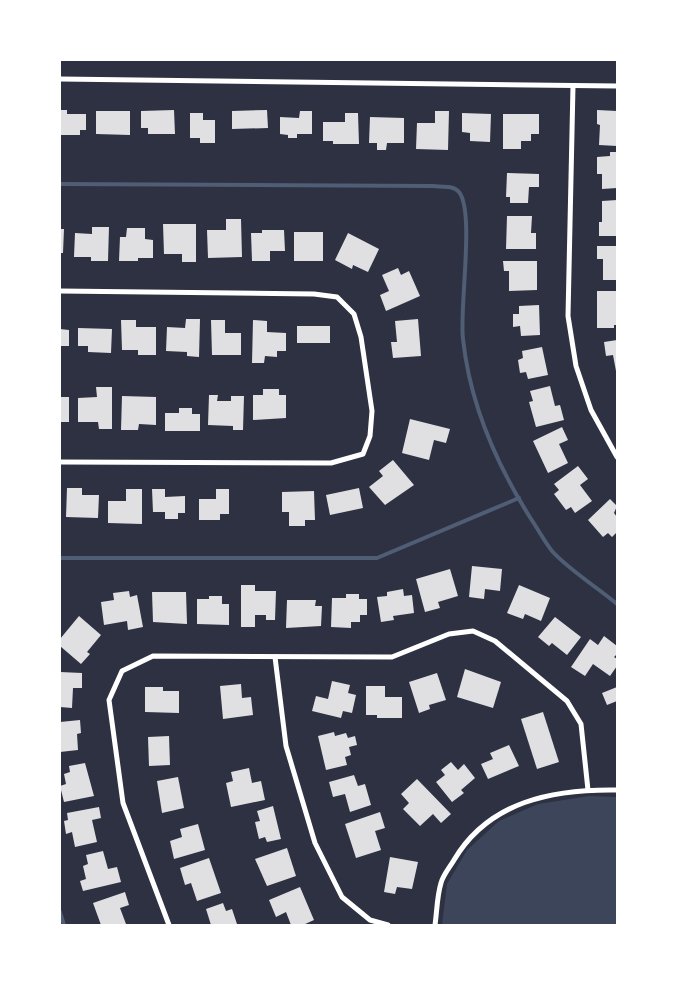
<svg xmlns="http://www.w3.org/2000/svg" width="677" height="985" viewBox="0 0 677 985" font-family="'PT Sans Narrow',sans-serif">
	<rect width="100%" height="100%" fill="#2d3142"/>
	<!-- green -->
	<polygon fill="#3c4559" points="589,796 617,797 617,925 442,925 447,884 467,850 499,821 538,804"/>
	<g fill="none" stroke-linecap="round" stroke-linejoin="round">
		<!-- stream -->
		<g stroke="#4f5d75" stroke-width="4">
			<path d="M60,184l373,2c8,1 20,-1 26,6 16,20 0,117 4,147 7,66 34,127 70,183 6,9 12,20 19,29 16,18 46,37 65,53"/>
			<polyline points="60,558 377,558 519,498"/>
			<polyline points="60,912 64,925"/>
		</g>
	</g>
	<!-- building -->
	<g fill="#e0e0e3">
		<polygon points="60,110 67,110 67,114 86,114 86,130 80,130 80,135 60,135"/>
		<polygon points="174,110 175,134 148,134 148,128 141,128 141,111"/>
		<polygon points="267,110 268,128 232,129 232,111"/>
		<polygon points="597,110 617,111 617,146 599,145 600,125 597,124"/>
		<polygon points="96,111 130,111 130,135 96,134"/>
		<polygon points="300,111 312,111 312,134 297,134 297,138 288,138 288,135 280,134 280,117 299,118"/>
		<polygon points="435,111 449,111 448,150 416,149 417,123 435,123"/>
		<polygon points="190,113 203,113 203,120 215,120 215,143 200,143 200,138 190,138"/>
		<polygon points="345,113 358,113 359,144 333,144 333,141 323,141 323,122 345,122"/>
		<polygon points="462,113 491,114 490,142 470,141 470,133 462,132"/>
		<polygon points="503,114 539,114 539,134 531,134 531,141 521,141 521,149 503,149"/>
		<polygon points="370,117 404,118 404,143 387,143 386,150 377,150 377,143 369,143"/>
		<polygon points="610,152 617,152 617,188 602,189 602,174 597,174 597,157 610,156"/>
		<polygon points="507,173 539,174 539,187 529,187 528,203 510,203 510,197 506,197"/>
		<polygon points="617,200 617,236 599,236 599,222 602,222 602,201"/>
		<polygon points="507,216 532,216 531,233 536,233 536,249 506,249"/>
		<polygon points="226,219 241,219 242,257 208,258 207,230 226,230"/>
		<polygon points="163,224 196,224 196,262 182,262 182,254 164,254"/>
		<polygon points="92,227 109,227 108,261 91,261 91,257 74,257 75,233 92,234"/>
		<polygon points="127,228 145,228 145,239 153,240 153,258 138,258 138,261 119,261 120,237 126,237"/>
		<polygon points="60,229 64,229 63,253 60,253"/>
		<polygon points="262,230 284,230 285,251 270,251 270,261 252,261 251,233 262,233"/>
		<rect x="294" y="232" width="29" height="29"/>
		<polygon points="348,233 379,249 368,272 353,265 352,269 335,260"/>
		<polygon points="597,246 617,246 617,280 603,280 603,259 597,259"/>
		<polygon points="503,261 537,261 537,290 509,291 509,271 504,271"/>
		<polygon points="398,268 401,275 409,271 420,296 386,311 380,295 389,291 382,275"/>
		<polygon points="597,291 617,291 617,325 614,325 614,328 597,328"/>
		<polygon points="539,305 540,335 521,336 520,326 513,327 513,314 519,314 519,306"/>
		<polygon points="186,319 200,319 199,357 187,356 187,352 166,351 167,327 185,328"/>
		<polygon points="418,319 421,356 393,358 391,342 397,342 395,321"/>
		<polygon points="121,320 136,320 136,327 156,327 156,355 138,355 138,350 122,350"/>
		<polygon points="211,320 225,320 225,333 241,333 241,355 212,355"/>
		<polygon points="253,320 267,321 267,332 286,333 286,351 277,351 277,357 265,356 264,363 252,363"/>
		<rect x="297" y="326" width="33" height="17"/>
		<polygon points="78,328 112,329 111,353 88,352 88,346 78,346"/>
		<polygon points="60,329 69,330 69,346 60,346"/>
		<polygon points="617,340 617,371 616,371 613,355 606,356 604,342"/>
		<polygon points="542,347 548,375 528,379 526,372 520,373 518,360 523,358 522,351"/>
		<polygon points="550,386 555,406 560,405 564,420 536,427 529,402 533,401 530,391"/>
		<polygon points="96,387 112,387 112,429 99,429 98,422 78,422 78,398 97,397"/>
		<polygon points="263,389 279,389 279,395 286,395 286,418 253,420 253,395 263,395"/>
		<polygon points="209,395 218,395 217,401 231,401 231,396 244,396 243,430 233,430 233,426 208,425"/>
		<polygon points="122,396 156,397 156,425 139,424 138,430 121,430"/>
		<rect x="60" y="397" width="9" height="25"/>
		<polygon points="179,408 192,408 192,414 200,414 200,431 165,431 165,413 179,413"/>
		<polygon points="410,419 450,429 446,443 434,440 429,460 402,453"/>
		<polygon points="562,427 568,440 559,444 568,463 548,473 533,441"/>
		<polygon points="393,460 414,485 385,505 369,487 383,476 379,471"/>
		<polygon points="578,466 588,479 580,485 592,501 575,513 571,507 566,510 554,494 559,490 554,484"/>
		<polygon points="67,488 82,488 82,495 99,495 98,518 66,517"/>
		<polygon points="359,488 363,508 330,515 326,495"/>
		<polygon points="126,489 142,489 142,524 108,523 108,501 126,501"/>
		<polygon points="152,489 165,489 165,497 185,496 185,513 178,513 178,519 165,519 165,512 153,512"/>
		<polygon points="216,489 229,489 229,514 220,514 220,520 199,520 199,499 216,499"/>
		<polygon points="314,491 315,520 305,520 305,526 289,526 289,512 282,512 282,492"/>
		<polygon points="610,499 617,506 614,513 617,517 617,532 612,537 608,533 603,537 588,520"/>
		<polygon points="472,566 502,569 500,591 485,589 484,599 469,597"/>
		<polygon points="450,569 458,596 438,602 440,608 425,612 416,579"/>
		<polygon points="241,585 255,585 255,591 276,591 275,620 266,620 266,615 255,615 255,627 241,627"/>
		<polygon points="519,585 550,598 541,621 525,614 523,619 507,613"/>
		<polygon points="403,589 404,596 412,595 414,613 393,616 394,620 381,622 377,597 387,596 387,592"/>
		<polygon points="129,591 130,597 137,595 143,627 128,630 127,621 104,625 101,602 114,600 113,593"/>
		<polygon points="152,592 186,592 187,624 153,622"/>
		<polygon points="346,594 359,594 359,599 367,599 367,615 360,615 360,622 351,622 351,628 331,627 332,598 346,598"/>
		<polygon points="209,596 222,596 222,604 229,604 229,625 197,624 197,599 209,599"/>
		<polygon points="287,600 316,600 315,606 322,606 321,626 286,628"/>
		<polygon points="79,616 101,635 87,652 90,654 81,664 60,646 60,639"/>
		<polygon points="555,617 581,637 567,655 552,643 549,646 538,637"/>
		<polygon points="604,636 617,646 617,654 614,657 617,659 617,666 610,676 593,664 585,676 571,667 590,639 598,645"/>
		<polygon points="465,669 501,682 493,708 457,697"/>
		<polygon points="60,672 82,673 82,688 73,688 72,708 60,707"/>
		<polygon points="437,673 446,700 429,705 430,709 419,713 409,682"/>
		<polygon points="332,681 350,685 348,693 356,695 352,713 343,711 341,718 312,711 316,696 328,699"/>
		<polygon points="241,684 242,698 251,697 253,715 223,719 220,686"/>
		<polygon points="366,686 385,686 385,697 402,697 402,718 377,718 377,715 366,715"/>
		<polygon points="145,687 163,687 163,691 179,691 179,713 145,712"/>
		<polygon points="617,687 617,701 607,705 602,693"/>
		<polygon points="543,712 559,762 537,769 521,719"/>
		<polygon points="80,720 81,733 77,734 78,750 60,752 60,722"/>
		<polygon points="334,732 335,736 346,733 348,738 355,736 357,745 349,747 351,755 345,757 347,765 326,770 318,736"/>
		<polygon points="169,736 170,765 149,766 148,737"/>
		<polygon points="509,745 519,766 488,779 481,764 493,759 490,753"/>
		<polygon points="451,762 458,770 464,764 475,778 461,790 464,793 452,802 436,782 445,775 441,770"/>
		<polygon points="85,763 94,796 64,802 60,786 66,784 64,774 70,772 69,766"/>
		<polygon points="249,768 252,783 261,781 265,800 231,807 226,783 233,781 231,772"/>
		<polygon points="354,775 358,786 365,784 371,805 350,812 345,794 333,797 329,782"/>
		<polygon points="178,777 184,808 162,813 157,781"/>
		<polygon points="417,779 451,814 441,823 433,814 420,826 403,809 409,803 401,794"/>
		<polygon points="273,806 281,839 267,842 265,837 259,839 255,822 260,821 257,811"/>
		<polygon points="99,807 101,818 92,820 97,842 75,847 72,832 66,834 64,821 68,820 67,813"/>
		<polygon points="380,812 385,828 375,831 381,850 356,858 345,824"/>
		<polygon points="198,824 205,850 174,859 170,841 182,837 180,829"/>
		<polygon points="287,848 296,876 267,886 255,859"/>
		<polygon points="103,851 108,869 117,867 121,882 83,891 80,881 86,879 83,866 88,864 86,855"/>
		<polygon points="390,857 418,862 412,889 397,887 395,894 384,892"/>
		<polygon points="209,858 221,893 197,901 191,883 185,885 180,868"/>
		<polygon points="300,887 314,920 303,925 291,925 286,912 276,917 269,900"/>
		<polygon points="125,892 129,905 120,908 126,924 101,925 93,903"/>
		<polygon points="223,903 226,911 232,909 237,924 211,925 206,909"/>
	</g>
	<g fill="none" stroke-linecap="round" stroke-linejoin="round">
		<!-- minor -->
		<g stroke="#fff" stroke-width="5">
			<polyline points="60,79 617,86"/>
			<polyline points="573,86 568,316 576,366 591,410 617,457"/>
			<polyline points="60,291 314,294 337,297 354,314 361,337 372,411 370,436 363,454 331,463 60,462"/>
			<polyline points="275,657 286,746 315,843 342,897 370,920 388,925"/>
			<polyline points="169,925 123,803 109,700 122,671 153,656 392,657 449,634 473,631 495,641 567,701 581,724 588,790"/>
			<path d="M435,925c2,-14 2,-29 6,-42 2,-8 9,-16 13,-23 35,-59 99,-71 163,-70"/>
		</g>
	</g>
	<!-- border -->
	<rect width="677" height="985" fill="none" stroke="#ffffff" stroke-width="122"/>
</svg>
